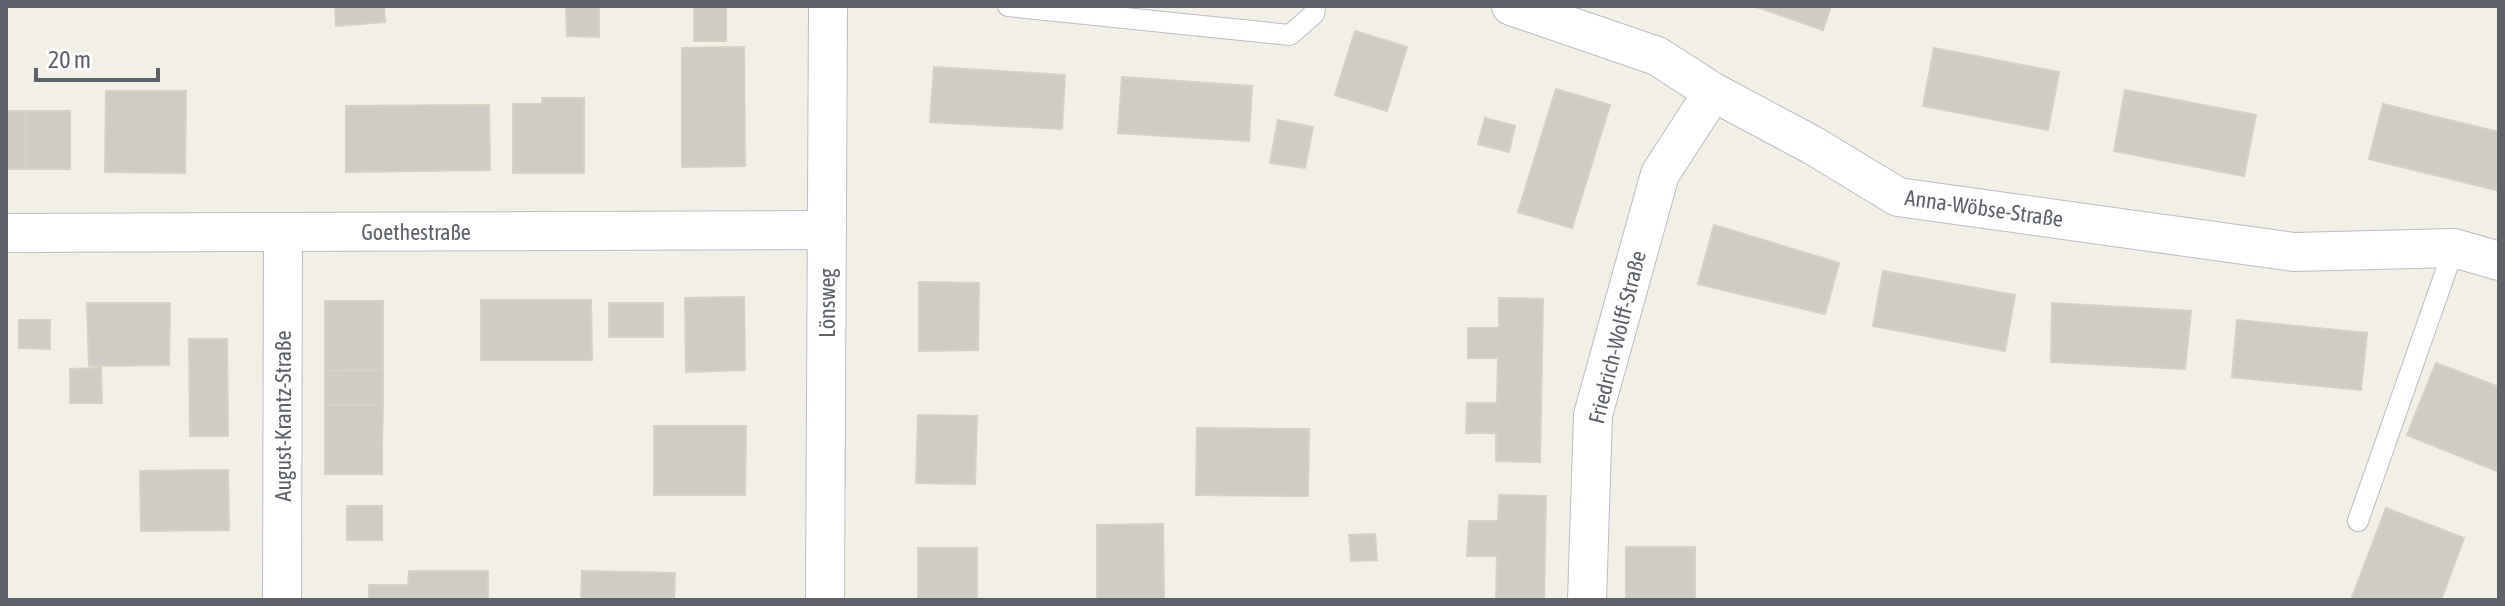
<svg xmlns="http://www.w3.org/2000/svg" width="2505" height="606" font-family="'Asap Condensed',sans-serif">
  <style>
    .building { fill: #ceccc5; stroke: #d6d1c3; stroke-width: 2 }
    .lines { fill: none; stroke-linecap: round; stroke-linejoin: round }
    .lane-casing { stroke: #babdc2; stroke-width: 22 }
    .street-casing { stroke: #babdc2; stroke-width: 40 }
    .lane { stroke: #fff; stroke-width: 20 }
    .street { stroke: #fff; stroke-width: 38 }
    .labels { text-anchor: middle; stroke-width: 7; stroke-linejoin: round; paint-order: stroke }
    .street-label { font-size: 22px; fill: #5d6168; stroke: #fff }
  </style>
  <rect width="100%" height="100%" fill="#f1efe6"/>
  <g class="building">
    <path d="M335 6H384L385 22 336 26Z"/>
    <path d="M566 6H599V37L567 36Z"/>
    <rect x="694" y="6" width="32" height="35"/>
    <path d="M1754 6H1831L1823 30Z"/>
    <path d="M1355 31 1407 47 1387 111 1335 95Z"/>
    <path d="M744 47 745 166 682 167V48Z"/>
    <path d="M1934 48 2059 72 2048 130 1923 106Z"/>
    <path d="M934 67 1065 75 1062 129 930 122Z"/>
    <path d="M1122 77 1252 86 1249 141 1118 133Z"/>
    <path d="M1556 89 1610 105 1572 228 1518 212Z"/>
    <path d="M2125 90 2256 115 2244 176 2114 151Z"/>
    <path d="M106 91H186L185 173 105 172Z"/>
    <path d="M542 98H584V173H513V104H542Z"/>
    <path d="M2383 104 2499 132V176L2496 190 2369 159Z"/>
    <path d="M489 105 490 170 346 172V106Z"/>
    <rect x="6" y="111" width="20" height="58"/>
    <rect x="26" y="111" width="44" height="58"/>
    <path d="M1485 118 1515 126 1509 152 1478 144Z"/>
    <path d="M1278 120 1313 127 1305 168 1270 163Z"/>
    <path d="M1714 225 1839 263 1825 314 1698 284Z"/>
    <path d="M1883 271 2015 295 2005 351 1873 326Z"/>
    <path d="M919 282 979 283 978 350 919 351Z"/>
    <path d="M744 297 745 370 686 372 685 298Z"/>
    <path d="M1499 298 1543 299 1540 462 1496 461V433H1466L1467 403H1497L1498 358H1468V328H1499Z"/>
    <path d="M481 300H591L592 360H481Z"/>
    <rect x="325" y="301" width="58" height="35"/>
    <path d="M87 303H170L169 365 89 366Z"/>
    <rect x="609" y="303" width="54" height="34"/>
    <path d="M2052 303 2191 311 2185 369 2051 362Z"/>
    <path d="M19 320H50V349L19 348Z"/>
    <path d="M2237 320 2367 333 2361 390 2232 377Z"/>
    <path d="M325 336H383V370L325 371Z"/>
    <path d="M189 339H227L228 436H190Z"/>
    <path d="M2436 363 2499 387V472L2407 435Z"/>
    <path d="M101 368 102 403H70V369Z"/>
    <path d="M383 370V405H325V371Z"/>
    <path d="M325 405H383L382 440H325Z"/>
    <path d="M918 415 977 416 975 484 916 483Z"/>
    <path d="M654 426H746L745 495H654Z"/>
    <path d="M1197 428 1309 429 1308 496 1196 495Z"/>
    <rect x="325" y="440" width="57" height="34"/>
    <path d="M228 470 229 530 141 531 140 471Z"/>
    <path d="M1499 495 1546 496 1544 600H1496L1497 556H1467L1469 521H1498Z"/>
    <rect x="347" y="506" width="35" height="34"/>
    <path d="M2386 508 2464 538 2441 600H2351Z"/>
    <path d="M1163 524 1164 600H1097V525Z"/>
    <path d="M1375 534 1377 560 1351 561 1349 535Z"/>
    <rect x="1626" y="547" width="69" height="53"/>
    <rect x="918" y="548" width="59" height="52"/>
    <path d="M409 571H488V600H369V585H408Z"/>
    <path d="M582 571 675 573 674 600H581Z"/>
  </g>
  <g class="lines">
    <defs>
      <g id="lane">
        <path d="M1008 6 1290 35 1314 14 1315 6"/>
        <path d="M2358 521 2454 248"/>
      </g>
      <g id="street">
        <path d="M1511 6 1657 56 1713 92 1814 146 1898 197 2294 252 2454 248 2499 261"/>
        <path d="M6 233 827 230"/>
        <path d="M282 600 283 233"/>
        <path d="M825 600 828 6"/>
        <path d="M1587 600 1593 415 1660 174 1713 92"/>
      </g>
    </defs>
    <use href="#lane" class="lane-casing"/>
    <use href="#street" class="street-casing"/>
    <use href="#lane" class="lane"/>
    <use href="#street" class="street"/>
  </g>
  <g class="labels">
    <g class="street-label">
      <text transform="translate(1984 208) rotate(8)" y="8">Anna-Wöbse-Straße</text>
      <text x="416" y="240">Goethestraße</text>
      <text transform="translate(827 303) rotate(-90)" y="8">Lönsweg</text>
      <text transform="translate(1617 337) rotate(-76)" y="8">Friedrich-Wolff-Straße</text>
      <text transform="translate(283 416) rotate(-90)" y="8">August-Krantz-Straße</text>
    </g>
  </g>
  <rect width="2505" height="606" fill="none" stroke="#5d6168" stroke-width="16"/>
  <path d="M36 68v12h122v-12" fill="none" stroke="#5d6168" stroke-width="4"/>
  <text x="48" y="68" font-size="24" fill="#5d6168" stroke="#ffffff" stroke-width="6" paint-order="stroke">20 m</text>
</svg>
